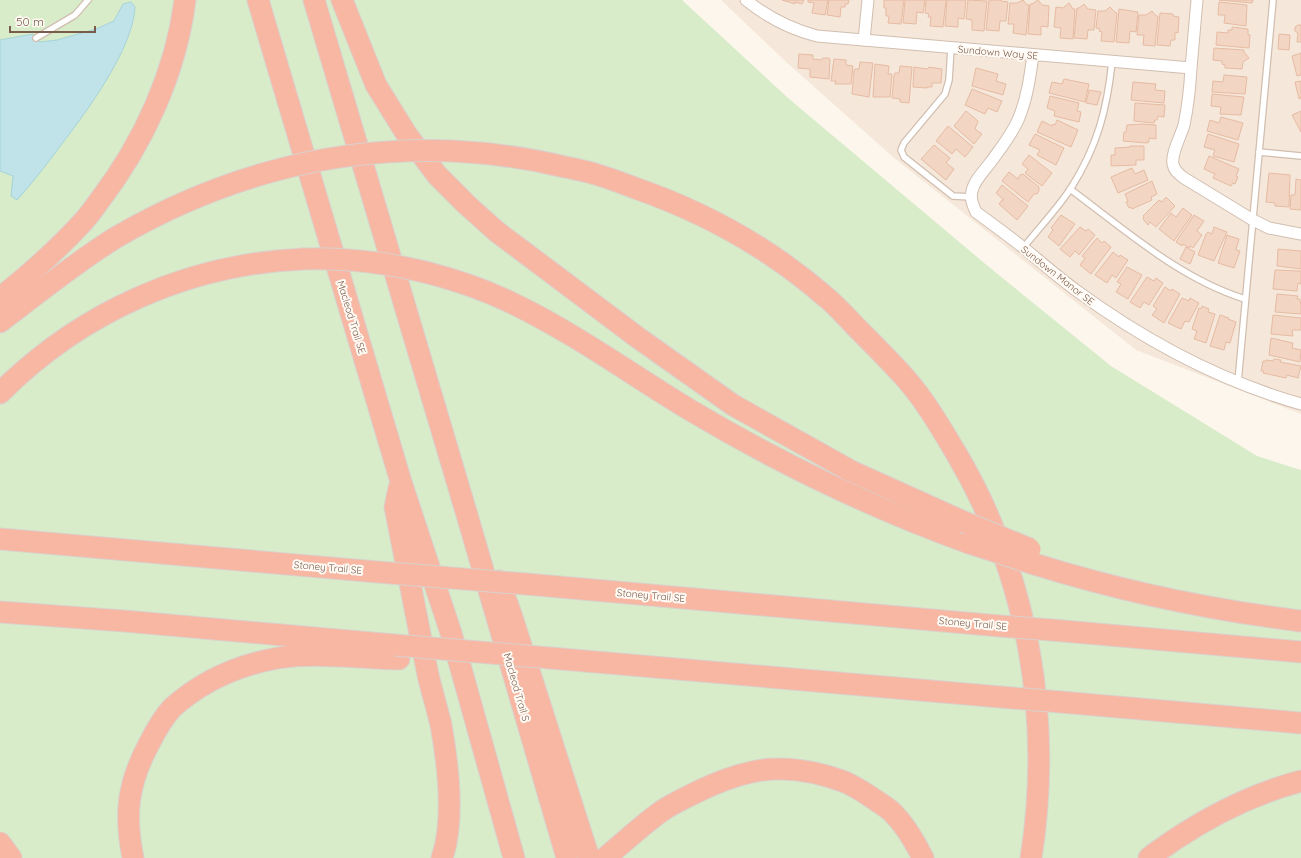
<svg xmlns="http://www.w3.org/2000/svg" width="1301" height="858" font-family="Quicksand,sans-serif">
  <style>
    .residential { fill: #f5e8da }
    .green { fill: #d8ecc9 }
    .water { fill: #bfe3e8; stroke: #a5d3da }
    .building { fill: #f3d5c3; stroke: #e6bba3 }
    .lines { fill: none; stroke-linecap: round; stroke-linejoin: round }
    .lane-casing { stroke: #d1beb0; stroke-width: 8 }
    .street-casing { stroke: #d1beb0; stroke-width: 13 }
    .highway-casing { stroke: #dad1cd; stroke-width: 23 }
    .lane { stroke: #fff; stroke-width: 5.5 }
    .street { stroke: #fff; stroke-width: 11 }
    .highway { stroke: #f7b7a3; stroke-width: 21 }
    .highway-bridge-casing { stroke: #dad1cd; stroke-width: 23; stroke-linecap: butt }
    .highway-bridge { stroke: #f7b7a3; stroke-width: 21 }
    .labels { text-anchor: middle; stroke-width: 4; stroke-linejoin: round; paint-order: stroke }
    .street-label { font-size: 10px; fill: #7a5c4d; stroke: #fffaf3 }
  </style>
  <rect width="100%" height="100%" fill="#fdf6ec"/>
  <path class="residential" d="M721 0H1301V414L1136 350 893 157 784 60Z"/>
  <path class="green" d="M0 0H682L788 98 989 267 1111 366 1257 456 1301 470V858H0Z"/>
  <path class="water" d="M131 2 135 7C133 49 87 111 61 145 47 164 33 182 17 200L11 196 13 176 0 171V40L33 34 40 42 57 40 96 29 114 21 123 4Z"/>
  <g class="building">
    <path d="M782 0H804L802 4 795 2V4Z"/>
    <path d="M808 0H828L825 15 812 13 814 3 808 2Z"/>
    <path d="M829 0H849L848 4H845V7H841L840 17 827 15Z"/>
    <path d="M884 0H904L901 24 888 23 889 16H886V8H884Z"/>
    <path d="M905 0H925L923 13 917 12 916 24 903 23Z"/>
    <path d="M926 0H946L943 27 930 26 931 17H928L929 14 925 13Z"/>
    <path d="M947 0H966L964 19 958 18V27L945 26Z"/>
    <path d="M968 0 987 1 984 31 972 30V20L966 19Z"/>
    <path d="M989 0H1000L1001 1 1008 2 1006 21H1000L999 31 986 30Z"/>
    <path d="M1023 0 1027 5H1029L1026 35 1013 33 1014 24H1008L1010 3H1017Z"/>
    <path d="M1038 0 1042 5 1049 6 1048 27 1041 26V35L1028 34 1030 4H1032Z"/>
    <path d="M1219 0H1253L1252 3Z"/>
    <path d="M1219 2 1247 5 1246 26 1224 23 1225 15H1218Z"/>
    <path d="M1069 3 1073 9H1075L1073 39 1060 38 1061 28 1054 27 1056 7 1063 8Z"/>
    <path d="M1084 4 1088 9 1096 10 1094 30H1088L1087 39 1074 38 1077 8H1079Z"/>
    <path d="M1110 7 1115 12 1117 13 1114 42 1101 41 1102 32 1099 31 1100 29 1096 28 1098 11H1105Z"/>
    <path d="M1119 9 1138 12 1136 32 1130 31 1129 43 1116 42Z"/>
    <path d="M1152 11 1156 16H1158L1155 46 1143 45 1144 35H1137L1139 15H1146Z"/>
    <path d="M1160 13 1173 14V16L1179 17 1178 33 1175 32V40H1171L1170 46 1157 45Z"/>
    <path d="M1298 25H1301V42H1297L1298 33 1295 31V27Z"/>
    <path d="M1232 27 1248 29V35H1250L1249 48 1216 45 1217 32 1228 33V30H1232Z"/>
    <path d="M1279 34 1290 35 1289 50 1278 49Z"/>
    <path d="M1214 48 1244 50V52L1249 58 1243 62 1242 69 1225 68V65L1222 64V61L1213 60Z"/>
    <path d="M1301 53V75L1297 76 1292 56Z"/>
    <path d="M799 54 813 55V59L821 60 823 58H829L830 60 829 79 810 77V69L798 68Z"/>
    <path d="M834 59 846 60V65L853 66 851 84H835L836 81H831Z"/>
    <path d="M860 62 873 63 869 97 852 94 854 71 855 69H859Z"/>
    <path d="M875 64 889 66 888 74H892L890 97H873Z"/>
    <path d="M900 66 912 67 909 103 900 102V99L892 98 894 76 895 73H899Z"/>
    <path d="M914 67 927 69 929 67 942 69 941 83H932V87H927V88L913 87Z"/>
    <path d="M976 68 998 74 996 81 1006 84 1003 95 972 86Z"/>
    <path d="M1224 75 1247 77 1245 94 1212 92 1213 81 1223 82Z"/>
    <path d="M1064 79 1089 84 1085 102 1049 93 1052 82 1062 84Z"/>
    <path d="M1301 81V98L1299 99 1295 82Z"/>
    <path d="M1133 82 1156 84 1155 90 1165 91 1164 103 1131 100Z"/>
    <path d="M972 89 1002 101 997 112 988 108 985 114 965 105Z"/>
    <path d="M1089 90 1101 92 1097 105 1086 103Z"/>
    <path d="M1212 94 1244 97 1241 115 1220 114 1221 107 1211 106Z"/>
    <path d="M1050 96 1079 103 1077 111 1081 112 1079 122 1054 116 1055 111 1047 108Z"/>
    <path d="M1135 103 1165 105 1164 117 1158 116 1157 120H1155L1154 123 1134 121Z"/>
    <path d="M966 111 978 121 975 129 982 134 974 144 954 126Z"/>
    <path d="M1301 111V132L1292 115Z"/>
    <path d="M1221 117 1243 123 1238 140 1207 131 1210 120 1219 123Z"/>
    <path d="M1057 120 1078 130 1071 147 1037 132 1042 121 1052 126 1053 124 1055 125Z"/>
    <path d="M1142 124 1156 125V139L1149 138V142L1146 143 1123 141 1124 132H1126L1127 125Z"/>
    <path d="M948 126 973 147 965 157 956 149 952 154 936 141Z"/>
    <path d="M1035 134 1064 148 1056 165 1037 155 1040 150 1029 145Z"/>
    <path d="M1208 134 1239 144 1234 162 1213 156 1215 150 1204 147Z"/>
    <path d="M934 145 950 158 946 163 954 169 946 180 921 159Z"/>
    <path d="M1130 146H1144V160H1136V165L1111 166V155H1115V148L1130 147Z"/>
    <path d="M1029 155 1052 173 1042 186 1025 173 1028 169 1022 164Z"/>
    <path d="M1209 156 1239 169 1236 176 1238 177 1235 184 1233 183 1231 186 1213 178 1215 174 1204 169Z"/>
    <path d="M1132 168 1135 174 1144 170 1148 180 1118 193 1111 177Z"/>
    <path d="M1009 172 1018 179 1020 175 1023 174 1039 187V191L1037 194H1034L1028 202 1002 181Z"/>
    <path d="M1269 173 1290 175 1289 207 1275 206V203L1266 202Z"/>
    <path d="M1296 179 1301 180V210L1290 209 1291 195H1295Z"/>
    <path d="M1152 181 1157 194 1151 197 1152 200 1132 209 1131 207 1129 208 1126 202 1128 201 1125 194Z"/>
    <path d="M1002 185 1028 206 1017 220 999 204 1002 200H1004L996 193Z"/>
    <path d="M1166 197 1175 206 1156 227 1150 222 1148 225 1143 219 1144 217 1143 216 1159 200 1162 202Z"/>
    <path d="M1183 208 1192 215 1174 241 1159 229 1171 213 1176 217Z"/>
    <path d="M1061 215 1075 224 1059 246 1048 237 1053 230 1051 228Z"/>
    <path d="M1194 215 1204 221 1197 231 1202 235 1193 248 1190 246 1189 248 1183 244 1182 246 1176 242Z"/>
    <path d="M1080 227 1086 231 1088 229 1095 235 1079 255 1075 251 1070 257 1060 249Z"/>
    <path d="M1214 227 1227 232 1214 261 1198 255 1206 234 1208 232 1212 234Z"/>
    <path d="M1227 235 1239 239 1236 250 1240 251 1234 268 1218 263Z"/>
    <path d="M1097 238 1102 243 1104 241 1111 247 1091 274 1080 265 1085 258 1082 256Z"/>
    <path d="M1186 247 1195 252 1190 264 1180 259Z"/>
    <path d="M1278 249 1301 251V269L1277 266Z"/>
    <path d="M1113 252 1119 257 1120 255 1128 260 1116 278 1112 275 1107 283 1095 275Z"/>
    <path d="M1127 267 1142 275 1128 299 1116 292 1121 284 1117 282Z"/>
    <path d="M1275 270 1301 271V284L1298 283 1297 291 1273 289Z"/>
    <path d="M1147 277 1154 281 1156 278 1163 283 1149 305 1144 302 1140 308 1130 302Z"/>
    <path d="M1165 287 1171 291 1172 289 1180 294 1164 323 1152 315 1157 309 1153 306Z"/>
    <path d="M1277 294 1298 296 1297 299H1300V302L1301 303V314L1275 312Z"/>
    <path d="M1182 298 1189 301 1190 298 1199 303 1189 322 1185 321 1181 329 1168 323Z"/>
    <path d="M1202 306 1209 309 1208 312 1215 314 1206 343 1194 339 1197 331 1192 329 1199 308 1201 309Z"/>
    <path d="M1220 315 1229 318 1228 319 1236 322 1230 343 1226 342 1224 350 1210 346Z"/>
    <path d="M1273 315 1301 318V330H1292L1293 336 1271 334Z"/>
    <path d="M1271 338 1293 343 1292 348 1301 350 1300 362 1269 355Z"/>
    <path d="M1274 359 1281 360 1280 362 1301 366 1298 378 1287 375 1286 378 1263 373 1264 371H1261L1263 361H1266V360L1273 361Z"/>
  </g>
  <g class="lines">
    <defs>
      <g id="lane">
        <path d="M36 38 75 15 88 0"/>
        <path d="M951 48 949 80 945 94 904 143 901 150 904 157 953 196 971 197"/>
        <path d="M1259 152 1301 156"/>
        <path d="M1070 189C1124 229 1180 279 1245 299"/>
        <path d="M1023 248C1039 228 1058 208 1071 188 1097 147 1107 110 1112 62"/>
        <path d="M1238 382 1273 0"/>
      </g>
      <g id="street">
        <path d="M746 0C767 17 790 29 817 36L1191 68 1197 0"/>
        <path d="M864 40 868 0"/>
        <path d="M1033 55C1030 77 1027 99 1018 120 1011 136 1000 149 990 163 983 172 974 181 972 191 970 199 973 205 976 212 992 224 1009 236 1025 249 1042 263 1059 278 1077 291 1144 340 1220 381 1301 404"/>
        <path d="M1191 68C1190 87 1188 106 1184 125 1181 136 1171 153 1173 164 1174 171 1179 174 1184 178L1253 220 1269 228 1301 234"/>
      </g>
      <g id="highway">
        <path d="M258 0 401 482 451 633 514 858"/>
        <path d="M314 0 467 515 567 858"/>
        <path d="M342 0 376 85 407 135 437 175 467 205 496 231 637 337 733 405 851 471 964 522"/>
        <path d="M452 151C491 153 528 158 565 167 575 169 586 171 595 174 609 178 622 183 635 188 704 212 771 249 827 298 839 308 849 320 860 331 876 347 892 363 907 380 926 402 941 428 956 453 1028 575 1053 718 1031 858"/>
        <path d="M425 272C456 280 486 290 514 304 576 334 632 375 690 410 779 463 872 508 969 543"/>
        <path d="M0 298C29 275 56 251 81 224 88 217 94 208 100 200 144 142 176 72 185 0"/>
        <path d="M0 322C38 293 75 263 115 238 166 208 220 185 277 170"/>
        <path d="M0 393C81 312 188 264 303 259"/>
        <path d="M399 488 395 507C406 563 417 619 428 675 432 692 437 708 441 725 448 764 455 820 442 858"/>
        <path d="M0 539 378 572"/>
        <path d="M1034 564C1121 591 1210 610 1301 621"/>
        <path d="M499 581 511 614 589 858"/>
        <path d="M526 584 1000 626"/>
        <path d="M0 612 124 621 395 645"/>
        <path d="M1052 630 1301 652"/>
        <path d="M550 658 1012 698"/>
        <path d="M1061 702 1301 723"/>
        <path d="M0 843 11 858"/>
        <path d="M133 858C124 814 128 783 149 744 155 732 163 718 172 708 202 681 238 665 278 658 317 652 359 658 399 659"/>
        <path d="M605 858C623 843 640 827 659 813 671 804 685 798 699 791 751 766 789 761 845 782 854 786 862 791 871 797 878 802 887 807 893 813 906 826 915 842 923 858"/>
        <path d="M1149 858C1157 851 1166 846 1174 840 1213 814 1256 793 1301 781"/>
      </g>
    </defs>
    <use href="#lane" class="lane-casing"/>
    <use href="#street" class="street-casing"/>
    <use href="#highway" class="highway-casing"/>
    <use href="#lane" class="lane"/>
    <use href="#street" class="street"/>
    <use href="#highway" class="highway"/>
    <defs>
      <g id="highway-bridge">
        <path d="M277 170C334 155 394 149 452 151"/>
        <path d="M303 259C344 258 385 262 425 272"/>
        <path d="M964 522 1030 549"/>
        <path d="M969 543 1034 564"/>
        <path d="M378 572 526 584"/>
        <path d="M1000 626 1052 630"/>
        <path d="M395 645 550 658"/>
        <path d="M1012 698 1061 702"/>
      </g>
    </defs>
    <use href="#highway-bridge" class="highway-bridge-casing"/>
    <use href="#highway-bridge" class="highway-bridge"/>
  </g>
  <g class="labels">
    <g class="street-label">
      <text transform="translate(998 52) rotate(5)" y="4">Sundown Way SE</text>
      <text transform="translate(1058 275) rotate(38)" y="4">Sundown Manor SE</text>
      <text transform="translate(352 317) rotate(73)" y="4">Macleod Trail SE</text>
      <text transform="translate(328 567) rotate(5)" y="4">Stoney Trail SE</text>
      <text transform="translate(651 595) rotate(5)" y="4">Stoney Trail SE</text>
      <text transform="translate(973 623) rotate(5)" y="4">Stoney Trail SE</text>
      <text transform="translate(517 687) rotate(74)" y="4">Macleod Trail S</text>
    </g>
  </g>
  <path d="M10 26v6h85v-6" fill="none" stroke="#7a5c4d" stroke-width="2"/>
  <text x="16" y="26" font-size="12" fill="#7a5c4d" stroke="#fffaf3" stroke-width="3" paint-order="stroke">50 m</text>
</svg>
